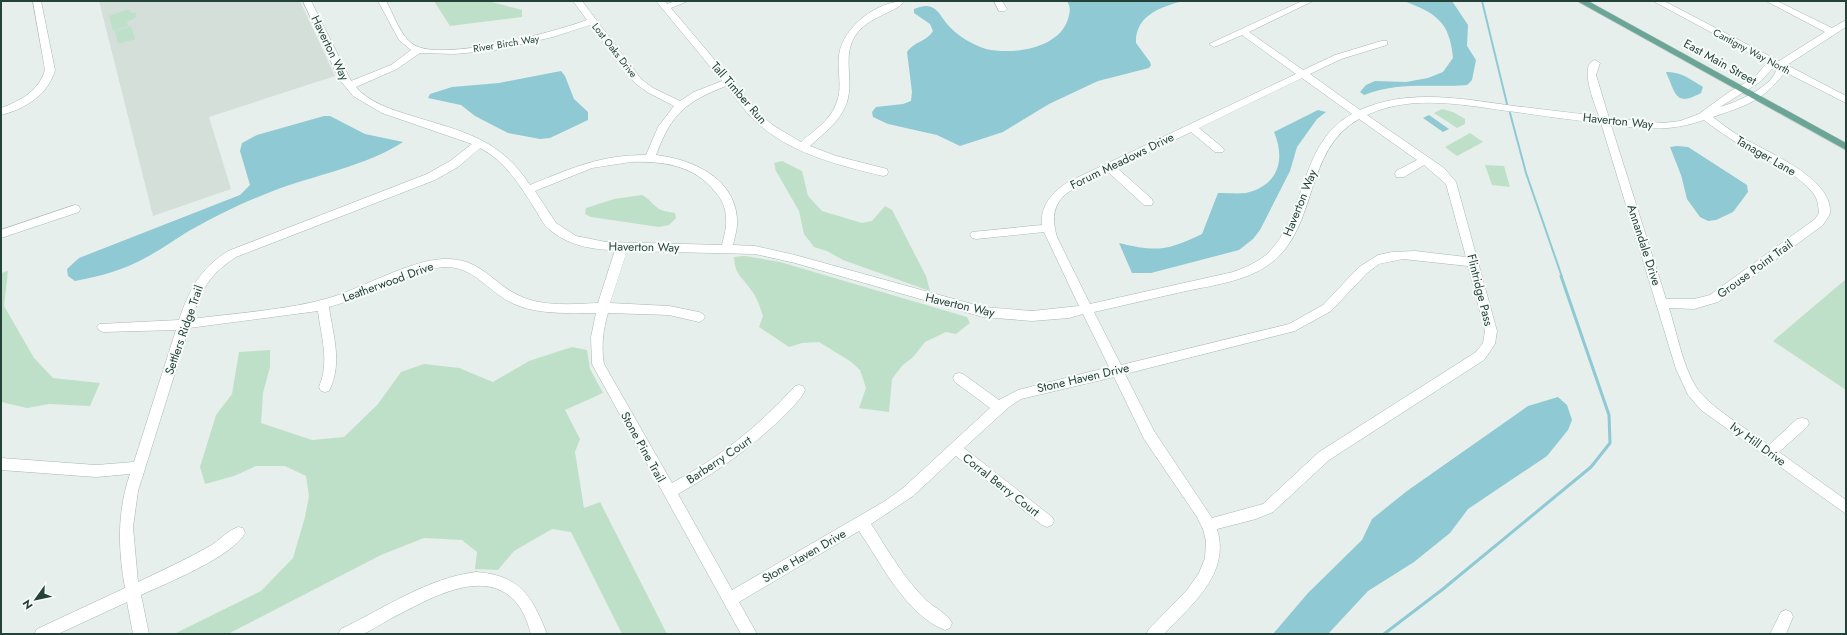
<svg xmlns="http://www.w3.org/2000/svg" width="1847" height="635" font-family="Jost,sans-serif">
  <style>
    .built { fill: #d4dfda }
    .green { fill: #bfe0c8 }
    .water { fill: #8ec9d4 }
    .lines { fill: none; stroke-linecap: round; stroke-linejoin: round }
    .stream-far1 { stroke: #8ec9d4; stroke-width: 2 }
    .stream { stroke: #8ec9d4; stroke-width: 3 }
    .minor-casing { stroke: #a8b8b2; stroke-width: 1 }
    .major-casing { stroke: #c2cac8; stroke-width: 1 }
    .minor { fill: #fff; fill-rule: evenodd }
    .major { fill: #6aa596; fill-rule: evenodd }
    .labels { text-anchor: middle; stroke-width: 4; stroke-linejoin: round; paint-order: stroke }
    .far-street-label { font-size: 10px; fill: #24423a; stroke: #f7fbf9 }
    .street-label { font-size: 12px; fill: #24423a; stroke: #f7fbf9 }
  </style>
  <rect width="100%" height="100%" fill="#e6efeb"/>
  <path class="built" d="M99 1H300L335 76 209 117 231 189 153 216Z"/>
  <g class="green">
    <path d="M434 1H488L522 10V17L450 26Z"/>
    <path d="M126 10H130L131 13 135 12 137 17 127 22 128 26 113 31 109 16Z"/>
    <path d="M131 26 135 39 118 44 115 31Z"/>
    <path d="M1442 109 1453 112 1465 119V124L1457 128 1434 113Z"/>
    <path d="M1470 133 1483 142 1457 156 1445 147Z"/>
    <path d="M782 161 802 171 808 196 822 211 862 223 872 221 885 206 892 210 926 276 930 291 843 260 827 251 814 247 804 234 799 211 776 171 774 163Z"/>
    <path d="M1485 165 1504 166 1510 187 1492 185Z"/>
    <path d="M642 195C648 198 649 200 654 205 660 211 668 212 675 213L676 218 669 225 659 227 591 217 585 214 586 208 614 199Z"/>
    <path d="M745 256 780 262 967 317 970 323 956 334 946 332 925 342 914 356 902 366 892 379 889 412 859 408 866 388 860 370 850 361 819 342 802 343 789 347 759 327 763 316C760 307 757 297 751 290 742 276 735 276 734 257Z"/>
    <path d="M8 271 4 306 34 358 53 378 100 383 90 406 49 404 27 408 1 402V273Z"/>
    <path d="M1846 279V390L1773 341Z"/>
    <path d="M572 347 587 350 590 369 603 393 565 410 580 439 575 452 584 508 600 502 667 634H622L571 532 552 529 514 551 498 570 475 569 477 552 462 540 424 538 381 555 228 634H174L261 591 293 558 305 517 309 496 306 476 285 466H256L234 476 205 484 200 467 216 415 232 394 239 352 270 350V367L263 393 261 423 312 440 344 437 378 404 401 372 424 364 459 368 493 382 529 361Z"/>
  </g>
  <g class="water">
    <path d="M1067 1H1183C1160 7 1135 16 1136 43L1150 62 1151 65 1149 68 1098 81 1049 104 1003 132 960 146 937 135 888 124 873 117 872 112 876 107 903 104 911 101 912 92 907 52C913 42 928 41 933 31L930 24 914 13V9C935 0 938 13 947 24 956 35 973 45 986 49 1012 55 1059 49 1068 19 1070 12 1071 7 1067 1Z"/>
    <path d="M1404 1H1452L1468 25 1467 46 1476 60 1472 80 1467 85C1431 88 1400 81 1364 95L1360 92 1366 85 1375 81 1406 82 1428 78 1443 72 1453 58C1450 21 1435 13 1404 1Z"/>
    <path d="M561 71 565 76 574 99 588 112V120L550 138 540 139 508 133 475 116 461 105 428 98 430 94 452 87 499 83Z"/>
    <path d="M1666 72C1680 71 1692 80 1703 87L1701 93C1675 107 1676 94 1666 72Z"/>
    <path d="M1318 110 1326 112 1317 119 1297 147 1290 171 1260 230 1253 239 1239 250 1151 273H1132L1119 243C1156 252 1167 251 1202 234L1218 193C1227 193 1238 194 1246 193 1278 186 1286 160 1274 132Z"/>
    <path d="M1429 115 1449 129 1443 132 1423 118Z"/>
    <path d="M324 116H330L365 134 403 142C367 166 314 175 273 191 247 201 221 213 196 227 179 236 164 248 147 257 124 270 101 276 75 281L68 276 67 269 79 258 240 195 250 185 240 151 242 143 257 135Z"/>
    <path d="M1677 146 1688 147 1747 185 1748 192 1733 212 1716 220 1708 221 1700 217 1687 199 1681 175 1670 147Z"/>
    <path d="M1558 397 1567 405 1572 420 1568 430 1547 456 1468 509 1450 533 1414 562 1368 591 1328 634H1273L1308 593 1362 540 1372 519 1407 491 1528 406Z"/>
  </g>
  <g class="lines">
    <g class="stream-far1">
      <path d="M1482 1 1507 104"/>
      <path d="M1510 113 1526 173 1562 277"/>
    </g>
    <path class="stream" d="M1384 634 1443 589 1591 467 1610 443 1609 415 1561 276"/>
    <defs>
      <g id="minor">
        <path d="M33 1H41L55 70C48 95 25 109 1 115V108C20 101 39 91 45 70Z"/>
        <path d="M303 1H311L351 81 391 65 411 50 399 40 378 1H386C394 15 400 36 414 45 442 62 555 32 587 20L573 1H582L641 79 653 88 680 101 694 92 722 81 656 1H665L667 4 675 1H688L671 8 761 115 774 126 801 142C814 130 830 121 836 104 843 89 837 71 839 55 843 26 878 1 905 1 894 14 868 16 855 36 842 57 854 80 847 102 841 121 824 133 810 146L836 156 887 169 888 172 887 175 883 176C838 165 788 153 754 120 744 110 735 97 726 86 684 103 672 113 656 155 691 159 734 177 737 218 738 227 735 236 733 245L755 246 795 255 983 307 1032 311 1079 306 1044 232 976 239 972 238 970 235 972 232 1042 225C1040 205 1053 192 1068 182L1296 74 1242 35 1217 46 1214 47 1209 44 1302 1H1313L1249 32 1303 70 1335 55 1381 41H1387V45L1341 59 1310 74 1360 110C1409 88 1463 99 1514 106 1542 109 1570 113 1599 116 1595 105 1578 64 1595 60L1600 63 1596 75 1609 118 1663 123 1680 121 1699 114 1729 92 1754 78 1766 64 1768 63 1653 1H1664L1779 61 1825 32 1766 1H1777L1832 28 1846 20V27L1787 65 1846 96V103L1785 72C1762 102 1747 105 1713 117 1722 124 1732 132 1743 138 1767 152 1832 178 1830 212 1830 216 1825 221 1823 225L1718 302 1694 309 1669 308C1677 333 1682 364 1696 387 1709 407 1749 430 1769 445L1797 419 1802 418 1807 419 1809 423 1807 427 1779 452 1846 500V514L1701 410 1688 395 1676 369 1601 123C1572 120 1544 116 1516 112 1467 106 1414 93 1367 115L1444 168 1456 182 1497 331 1495 344 1484 360 1329 460 1273 512 1256 519 1217 529C1231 574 1191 605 1164 634H1146L1149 629 1187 590 1199 573 1205 558 1206 541 1203 529 1197 517 1144 439 1114 377 1021 399 1009 407 964 448 1052 517 1054 521 1052 525 1047 527 1042 525 956 456 913 496 871 524C888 550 904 579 927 601 935 608 948 614 952 623L950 628 945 630C906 615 881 563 859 531L739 602 757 634H741L592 364 591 337 596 313C568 313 537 315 512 303 487 291 474 266 444 267 428 268 414 275 400 280 377 290 354 300 329 307 333 336 343 363 329 391L325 392 321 391 319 387C330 361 321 337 318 311L189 328 138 491 133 527 138 582C163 570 187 559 210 546 220 540 227 531 238 527L243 528 245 533C234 556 165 584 141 595L149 634H133L127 602 58 634H34L37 629 125 588C118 549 117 512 130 474L96 477 1 470V458L96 465 134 462 176 330 103 332 99 330 97 327 99 324 179 320C190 288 199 270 228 251L427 174 450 161 472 144 382 113 353 96 339 79ZM590 25 635 83 647 92 674 106 658 127 646 155C600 155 572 168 530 185 498 136 459 131 406 114 390 109 367 101 356 87L397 69 420 53 455 54 496 50 553 37ZM1777 68C1773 87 1737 102 1720 107L1760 82 1772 69ZM1302 78 1352 114C1297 144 1309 215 1266 255 1256 263 1244 268 1233 272L1090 304 1057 237C1044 194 1076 188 1108 172L1144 205H1152L1153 202 1152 199 1117 168 1191 132 1215 152H1223L1224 150 1223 148 1199 128ZM1359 119 1417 160 1396 171 1395 174 1396 177H1404L1424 165 1446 184 1466 257 1415 251 1392 252 1378 255 1359 267 1323 305 1289 324 1121 365 1094 312C1125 305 1155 298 1186 291 1215 285 1247 281 1271 263 1319 227 1303 150 1359 119ZM1704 120C1717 130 1730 139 1744 147 1767 160 1796 172 1813 193 1818 199 1818 205 1819 213L1815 219 1710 295 1694 299H1666L1611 125C1647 129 1669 132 1704 120ZM480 148C506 161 520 186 535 209 539 215 543 225 549 229 567 245 592 250 615 250L598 303C574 304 543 307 520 296 491 283 482 258 444 259 410 260 363 288 329 298 288 310 235 313 192 319 201 289 210 274 236 257L435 180 458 167ZM631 162C663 161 695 165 716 193 722 199 726 209 726 218 727 227 724 236 722 245L606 242 576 236 556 223 535 191 592 168ZM627 251 755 254 795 263 983 317 1032 321 1069 318 1083 314 1109 367 1018 390 999 400 963 374 959 373 955 374 953 378 955 382 990 408 903 488 885 501 732 590 678 494C717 472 752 447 784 416 791 408 801 400 805 390L803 386 799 385 795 386C759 426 719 458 672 483L604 364C601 346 603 330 608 313L669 315 699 322 703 320 705 317 703 314 699 312 669 306 610 303ZM1403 259 1468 266 1485 331 1483 343 1476 352 1319 452 1263 504 1212 518 1154 431 1125 374 1295 331 1331 311 1367 273 1379 264Z"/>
        <path d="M994 1H1002L1007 9 1005 11H999Z"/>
        <path d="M75 205 79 206 80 209 79 212 1 238V230Z"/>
        <path d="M476 572C520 575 532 596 547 634H531C528 624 525 615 519 606 487 562 426 601 390 619 381 624 372 630 363 634 356 635 346 634 338 634L341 629C385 608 427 578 476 572Z"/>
        <path d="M1786 610 1791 612 1793 617 1786 634H1770L1781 612Z"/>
      </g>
      <path id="major" d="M1577 1H1588L1846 143V150Z"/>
    </defs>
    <use href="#minor" class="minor-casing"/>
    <use href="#major" class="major-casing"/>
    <use href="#minor" class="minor"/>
    <use href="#major" class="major"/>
  </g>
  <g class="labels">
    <g class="far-street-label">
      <text transform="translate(506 43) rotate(-9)" y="4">River Birch Way</text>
      <text transform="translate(615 50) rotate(52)" y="4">Lost Oaks Drive</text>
      <text transform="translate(1752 51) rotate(28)" y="4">Cantigny Way North</text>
    </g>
    <g class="street-label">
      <text transform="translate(330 48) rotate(64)" y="4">Haverton Way</text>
      <text transform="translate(1720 62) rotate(29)" y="4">East Main Street</text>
      <text transform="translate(739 93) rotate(49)" y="4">Tall Timber Run</text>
      <text transform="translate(1618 121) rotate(6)" y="4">Haverton Way</text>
      <text transform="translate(1766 156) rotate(30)" y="4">Tanager Lane</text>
      <text transform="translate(1122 161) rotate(-26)" y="4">Forum Meadows Drive</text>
      <text transform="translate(1300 203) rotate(-68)" y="4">Haverton Way</text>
      <text transform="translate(1644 245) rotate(72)" y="4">Annandale Drive</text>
      <text transform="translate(644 247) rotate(1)" y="4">Haverton Way</text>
      <text transform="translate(1755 269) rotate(-36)" y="4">Grouse Point Trail</text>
      <text transform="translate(388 282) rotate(-20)" y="4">Leatherwood Drive</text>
      <text transform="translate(1480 290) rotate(76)" y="4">Flintridge Pass</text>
      <text transform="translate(960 305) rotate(13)" y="4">Haverton Way</text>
      <text transform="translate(184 330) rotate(-71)" y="4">Settlers Ridge Trail</text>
      <text transform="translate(1083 378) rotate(-13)" y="4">Stone Haven Drive</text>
      <text transform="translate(1758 444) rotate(36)" y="4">Ivy Hill Drive</text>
      <text transform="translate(643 447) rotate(61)" y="4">Stone Pine Trail</text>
      <text transform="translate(719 460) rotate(-34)" y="4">Barberry Court</text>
      <text transform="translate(1001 485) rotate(38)" y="4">Corral Berry Court</text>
      <text transform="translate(804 556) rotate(-30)" y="4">Stone Haven Drive</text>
    </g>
  </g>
  <rect width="1847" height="635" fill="none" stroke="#24423a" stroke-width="4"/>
  <g transform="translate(36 599) rotate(237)" stroke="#f7fbf9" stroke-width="3" paint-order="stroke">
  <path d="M0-3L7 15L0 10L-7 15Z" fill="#24423a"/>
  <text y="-6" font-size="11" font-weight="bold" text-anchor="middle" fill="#24423a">N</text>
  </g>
</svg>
